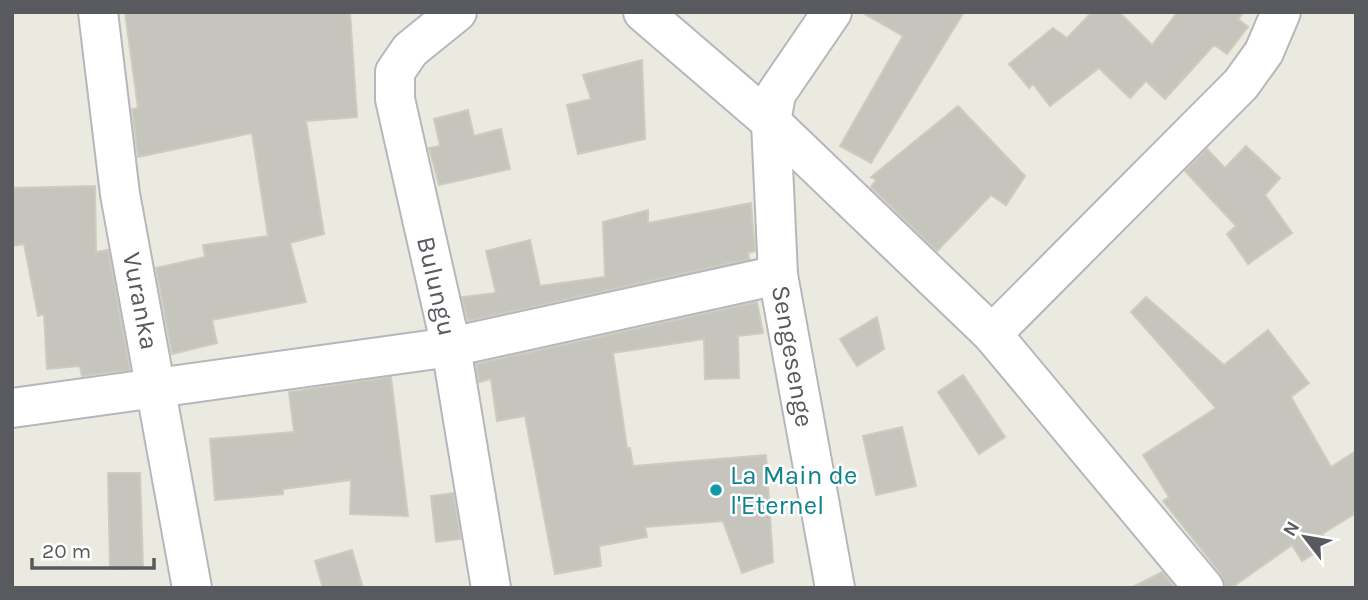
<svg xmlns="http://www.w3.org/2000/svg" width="1368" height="600" font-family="Karla,sans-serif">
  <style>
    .building { fill: #c5c4bd; stroke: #ceccbf; stroke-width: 2 }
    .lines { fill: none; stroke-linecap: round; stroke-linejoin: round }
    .minor-casing { stroke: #b6b7bb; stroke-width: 42 }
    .minor { stroke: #fff; stroke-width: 38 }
    .culture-dot { fill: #0f9aa8; stroke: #fff; stroke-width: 2.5 }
    .labels { text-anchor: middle; stroke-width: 5; stroke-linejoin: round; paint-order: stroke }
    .street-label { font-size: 26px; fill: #595a5f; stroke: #fff }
    .culture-label { font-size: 26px; fill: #0d838f; stroke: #fff; text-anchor: start }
  </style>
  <rect width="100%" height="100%" fill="#eaeae0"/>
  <g class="building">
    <path d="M125 12H350L357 117 306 121 324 234 290 243 306 302 212 320 217 343 172 354 156 268 205 257 203 245 268 236 252 133 138 157 132 109 138 108Z"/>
    <path d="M861 12H964L871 163 840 146 903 36Z"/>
    <path d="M1092 12H1119L1152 45 1176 14 1173 12H1244L1238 19 1248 27 1227 54 1214 45 1165 99 1146 81 1130 98 1099 68 1050 106 1033 84 1029 88 1009 64 1053 28 1067 38Z"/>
    <path d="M642 60 645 139 578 154 567 105 591 99 583 75Z"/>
    <path d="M958 106 1025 176 1006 205 991 195 937 251 871 187 876 180 871 177Z"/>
    <path d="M468 110 474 136 501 129 510 169 439 185 429 148 440 146 434 119Z"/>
    <path d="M1246 146 1280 178 1265 195 1292 233 1248 264 1227 234 1236 226 1185 171 1207 149 1225 168Z"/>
    <path d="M95 186 96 252 108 250 130 370 82 376 80 366 47 369 44 314 38 316 24 244 12 246V188Z"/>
    <path d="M751 203 755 251 748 253 749 259 468 321 462 297 496 293 486 251 530 240 540 286 605 277 603 222 648 210V223Z"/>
    <path d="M1146 297 1224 365 1268 330 1309 383 1291 397 1331 467 1356 451V513L1322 534 1329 544 1302 561 1292 545 1231 588H1225L1221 574 1163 501 1169 497 1143 455 1216 408 1131 312Z"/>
    <path d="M757 302 763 333 738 336 739 378 705 379 704 339 613 353 627 448H630L633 466 766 455 773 562 742 573 723 521 645 527 647 537 599 546 601 566 555 574 525 416 497 421 491 379 479 382 476 364Z"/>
    <path d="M877 317 884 349 857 366 840 339Z"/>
    <path d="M963 375 1005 437 979 454 938 392Z"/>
    <path d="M391 377 408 516 350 514 351 480 283 489V494L215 500 210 439 294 432 289 392Z"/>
    <path d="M902 427 916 486 876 495 863 436Z"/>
    <path d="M108 473H140L143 568 110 569Z"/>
    <path d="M453 493 461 539 436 542 431 496Z"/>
    <path d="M352 550 363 588H323L315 561Z"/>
    <path d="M1162 572 1175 588H1131Z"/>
  </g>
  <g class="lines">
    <defs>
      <g id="minor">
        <path d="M98 12 120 194 192 588"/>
        <path d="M457 12 410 50 395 72V99L451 347 491 588"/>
        <path d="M643 12 771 122 992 334 1204 588"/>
        <path d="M832 12 776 94 771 122 778 275 835 588"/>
        <path d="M992 334 1241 84 1264 52 1281 12"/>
        <path d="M12 408 451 347 778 275"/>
      </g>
    </defs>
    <use href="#minor" class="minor-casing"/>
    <use href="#minor" class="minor"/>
  </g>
  <circle class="culture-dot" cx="716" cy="490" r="7"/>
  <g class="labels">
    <g class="street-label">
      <text transform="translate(437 286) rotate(77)" y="9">Bulungu</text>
      <text transform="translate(141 301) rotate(79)" y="9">Vuranka</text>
      <text transform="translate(793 356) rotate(80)" y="9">Sengesenge</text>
    </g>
    <g class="culture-label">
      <text x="730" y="484">La Main de<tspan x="730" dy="30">l'Eternel</tspan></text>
    </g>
  </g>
  <rect width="1368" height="600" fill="none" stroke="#595a5f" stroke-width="28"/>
  <g transform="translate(1305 537) rotate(301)" stroke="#ffffff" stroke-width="5" paint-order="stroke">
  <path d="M0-5L12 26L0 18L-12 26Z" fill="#595a5f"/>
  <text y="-10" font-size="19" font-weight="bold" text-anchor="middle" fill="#595a5f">N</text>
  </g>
  <path d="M32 558v10h122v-10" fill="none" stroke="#595a5f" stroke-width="3.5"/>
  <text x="42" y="558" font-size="21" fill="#595a5f" stroke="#ffffff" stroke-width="5" paint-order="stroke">20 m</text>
</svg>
